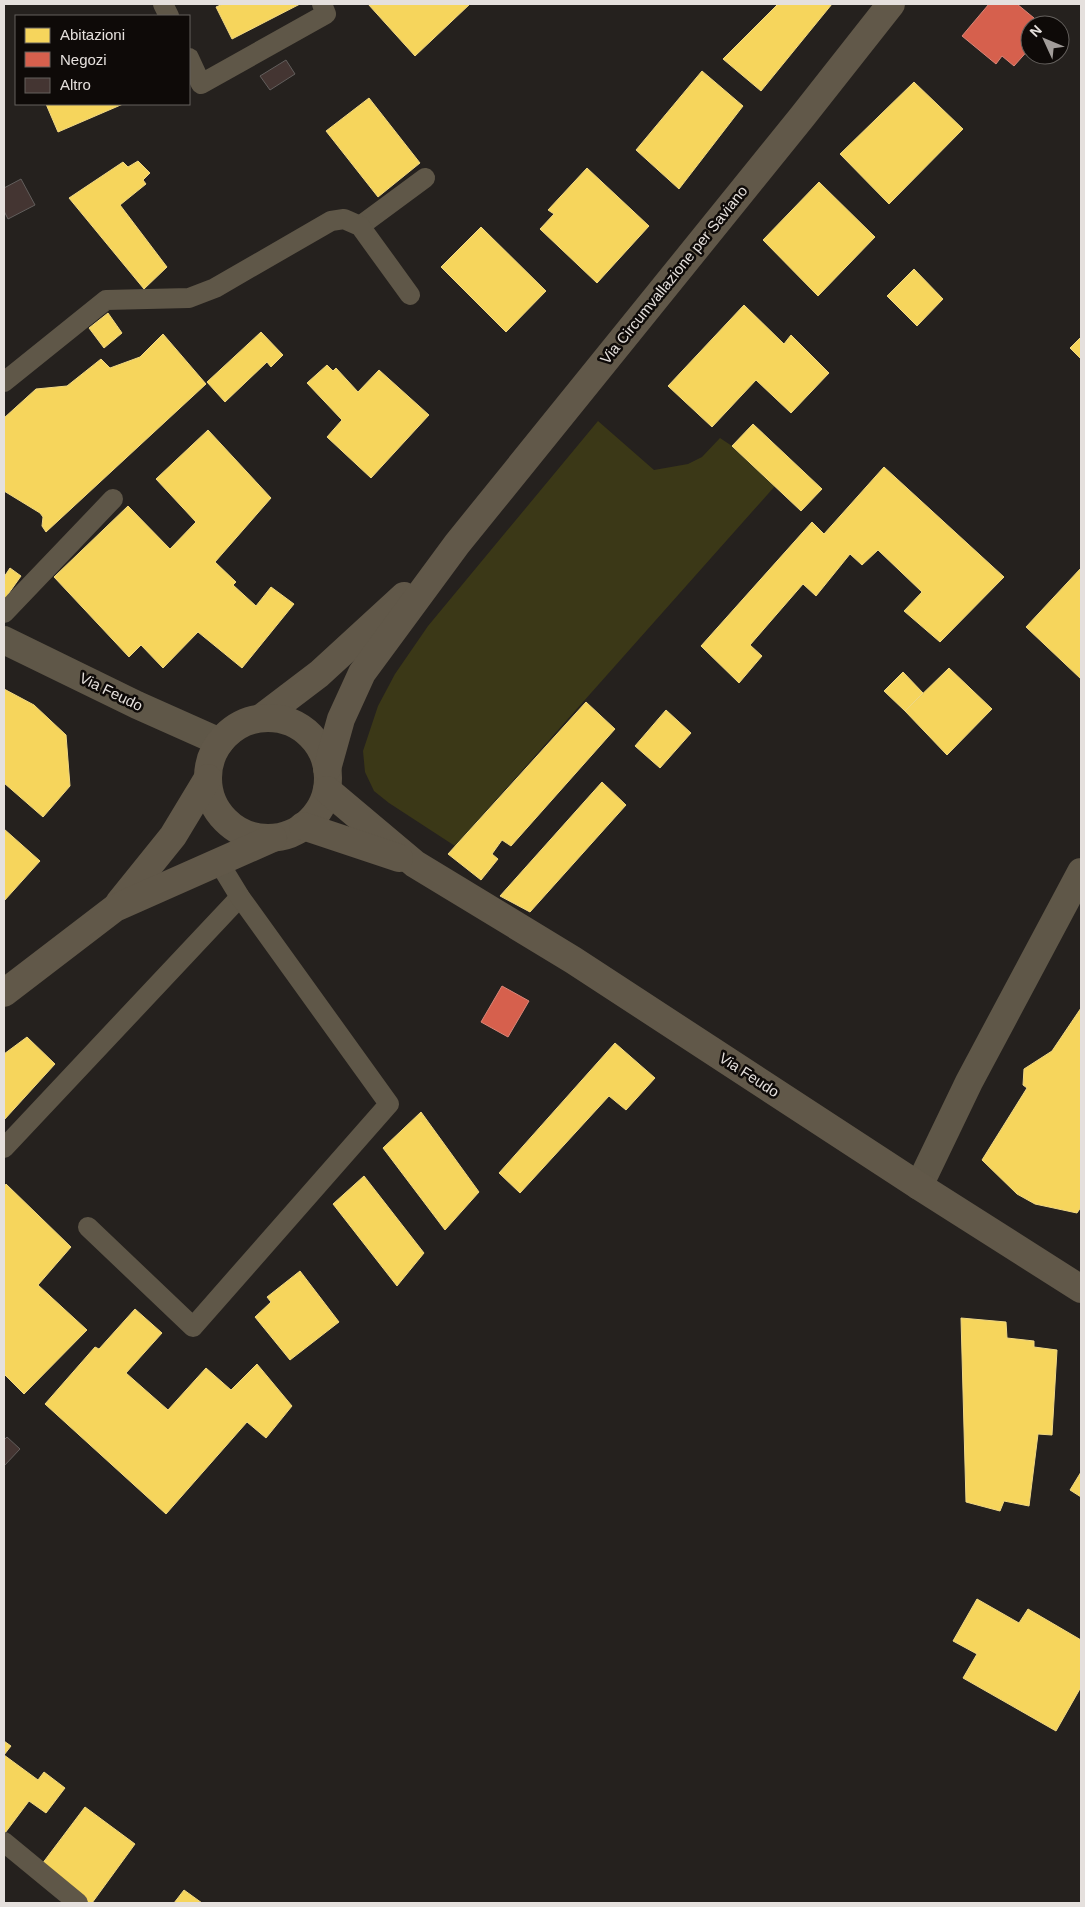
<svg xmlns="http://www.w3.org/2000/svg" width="1085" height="1907" font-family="Arial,sans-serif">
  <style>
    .green { fill: #3b3817 }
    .homes { fill: #f6d55c; stroke: #f1d883 }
    .shops { fill: #d6604d; stroke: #da8678 }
    .building { fill: #443532; stroke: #625e5c }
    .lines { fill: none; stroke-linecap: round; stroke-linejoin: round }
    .lane { stroke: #5f5748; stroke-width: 20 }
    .street { stroke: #5f5748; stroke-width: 28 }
    .secondary { stroke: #615849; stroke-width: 28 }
    .labels { text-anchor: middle; stroke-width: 5; stroke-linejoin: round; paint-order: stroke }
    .street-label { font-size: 15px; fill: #e5e0dd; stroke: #0e0a08 }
  </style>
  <rect width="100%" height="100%" fill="#25211e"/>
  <path class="green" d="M598 421 654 470 688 464 702 457 720 438 732 446 775 486 455 846 389 803 374 791 365 772 363 751 378 706 395 674 428 626Z"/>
  <g class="homes">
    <path d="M223 4H300L232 39 216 7Z"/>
    <path d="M368 4H470L415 56Z"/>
    <path d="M778 4H832L761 91 723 59Z"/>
    <path d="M702 71 743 106 679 189 636 150Z"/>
    <path d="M914 82 963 129 889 204 840 154Z"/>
    <path d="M369 98 420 163 378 197 326 131Z"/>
    <path d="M46 104H123L58 132Z"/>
    <path d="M138 161 150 173 143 180 146 184 120 205 167 267 144 289 69 198 123 162 128 167Z"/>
    <path d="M587 168 649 226 597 283 540 229 554 214 548 210Z"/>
    <path d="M819 182 875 237 818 296 763 240Z"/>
    <path d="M481 227 546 291 506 332 441 267Z"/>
    <path d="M914 269 943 299 917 326 887 296Z"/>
    <path d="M744 305 784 344 791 335 829 373 791 413 756 380 712 427 668 386Z"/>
    <path d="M108 313 122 333 104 348 89 328Z"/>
    <path d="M261 332 283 355 271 367 267 362 225 402 207 382Z"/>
    <path d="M163 334 206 384 46 532 42 526 43 517 40 513 4 491V418L36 389 67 386 101 359 110 368 140 357Z"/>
    <path d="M1081 337V359L1070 348Z"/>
    <path d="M327 365 333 371 336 368 358 392 379 370 429 415 371 478 327 437 342 420 307 383Z"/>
    <path d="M753 424 822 489 801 511 732 446Z"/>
    <path d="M208 430 271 498 215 562 236 582 233 585 256 606 271 587 294 604 242 668 198 632 163 668 141 645 129 657 54 577 128 506 170 549 196 522 156 479Z"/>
    <path d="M884 467 1004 577 940 642 904 611 922 592 878 550 862 565 850 554 816 596 803 584 750 645 762 656 739 683 701 646 812 522 824 534Z"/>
    <path d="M10 568 21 576 4 600V577Z"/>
    <path d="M1081 568V679L1026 627Z"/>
    <path d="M949 668 992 709 947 755 905 711Z"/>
    <path d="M903 672 923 693 905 711 884 691Z"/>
    <path d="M4 689 34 705 66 735 70 786 43 817 4 783Z"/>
    <path d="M586 702 615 729 511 846 502 840 492 854 498 859 481 880 448 854Z"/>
    <path d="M666 710 691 733 660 768 635 746Z"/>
    <path d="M602 782 626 805 530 912 500 896Z"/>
    <path d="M4 829 40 861 4 901Z"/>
    <path d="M1081 1008V1207L1077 1213 1035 1204 1017 1194 982 1160 1027 1088 1023 1085 1024 1069 1052 1051Z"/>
    <path d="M27 1037 55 1064 4 1120V1054Z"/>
    <path d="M615 1043 655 1078 626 1110 609 1096 520 1193 499 1173Z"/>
    <path d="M421 1112 479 1192 445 1230 383 1148Z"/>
    <path d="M364 1176 424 1253 397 1286 333 1204Z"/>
    <path d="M6 1184 71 1247 38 1285 87 1330 24 1394 4 1374V1187Z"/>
    <path d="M300 1271 339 1322 290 1360 255 1317 271 1302 267 1297Z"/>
    <path d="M135 1309 162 1333 126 1373 168 1410 206 1368 231 1390 257 1364 292 1406 266 1438 247 1422 166 1514 45 1404 95 1347 99 1349Z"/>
    <path d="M961 1318 1006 1322 1007 1338 1034 1341V1347L1057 1350 1052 1435 1038 1434 1029 1506 1004 1501 1000 1511 966 1502Z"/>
    <path d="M1081 1472V1497L1070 1490Z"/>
    <path d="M977 1599 1019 1623 1028 1609 1081 1640V1687L1056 1731 963 1678 977 1654 953 1641Z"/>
    <path d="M4 1741 11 1746 4 1755 38 1780 44 1772 65 1788 46 1813 29 1801 5 1833 4 1832Z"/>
    <path d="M85 1807 135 1844 92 1903H89L39 1868Z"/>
    <path d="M184 1890 202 1903H174Z"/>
  </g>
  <g class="shops">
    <path d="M989 4H1017L1034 18 1022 32 1030 39V48L1014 66 1002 56 996 64 962 36Z"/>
    <path d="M502 986 529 1001 508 1037 481 1022Z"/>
  </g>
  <g class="building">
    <path d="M286 60 295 74 270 90 260 76Z"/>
    <path d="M21 179 35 205 8 219 4 211V188Z"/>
    <path d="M7 1437 20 1449 4 1466V1440Z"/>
  </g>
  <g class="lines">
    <g class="lane">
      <path d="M163 4 169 16"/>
      <path d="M189 58 201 84 326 14 322 4"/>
      <path d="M360 226 425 178"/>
      <path d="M4 382 106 300 189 298 215 288 331 221 344 219 360 226 410 295"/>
      <path d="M4 613 113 499"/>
      <path d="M4 1148 240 897"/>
      <path d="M88 1227 193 1327 389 1104 240 897 218 861"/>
      <path d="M4 1842 78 1903"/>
    </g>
    <g class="street">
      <path d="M4 640 137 705 220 742"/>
      <path d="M919 1186 969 1082 1081 872"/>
    </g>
    <g class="secondary">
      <path d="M261 718 319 674 404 596"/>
      <circle cx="268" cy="778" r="60"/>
      <path d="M327 769 341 719 362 673 457 544 802 117 891 4"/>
      <path d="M327 790 415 864 573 960 919 1186 1081 1289"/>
      <path d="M303 826 399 858"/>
      <path d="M119 903 173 836 208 778"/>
      <path d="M4 993 115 908 273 838"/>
    </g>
  </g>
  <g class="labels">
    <g class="street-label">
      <text transform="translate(674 275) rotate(-51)" y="5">Via Circumvallazione per Saviano</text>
      <text transform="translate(111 692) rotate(26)" y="5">Via Feudo</text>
      <text transform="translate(749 1075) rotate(33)" y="5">Via Feudo</text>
    </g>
  </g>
  <rect width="1085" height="1907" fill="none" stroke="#e5e0dd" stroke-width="10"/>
  <rect x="15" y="15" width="175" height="90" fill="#0e0a08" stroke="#64605d"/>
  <rect x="25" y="28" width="25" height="15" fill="#f6d55c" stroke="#64605d"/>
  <text x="60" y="40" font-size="15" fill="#e5e0dd">Abitazioni</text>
  <rect x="25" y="52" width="25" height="15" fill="#d6604d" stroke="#64605d"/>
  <text x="60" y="65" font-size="15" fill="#e5e0dd">Negozi</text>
  <rect x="25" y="78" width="25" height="15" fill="#443532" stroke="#64605d"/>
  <text x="60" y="90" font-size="15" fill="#e5e0dd">Altro</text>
  <g transform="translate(1045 40) rotate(314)"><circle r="24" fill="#0e0a08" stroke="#64605d"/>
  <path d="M0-4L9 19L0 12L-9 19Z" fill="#a29d9a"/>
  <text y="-8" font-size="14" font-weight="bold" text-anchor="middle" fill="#e5e0dd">N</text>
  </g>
</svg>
